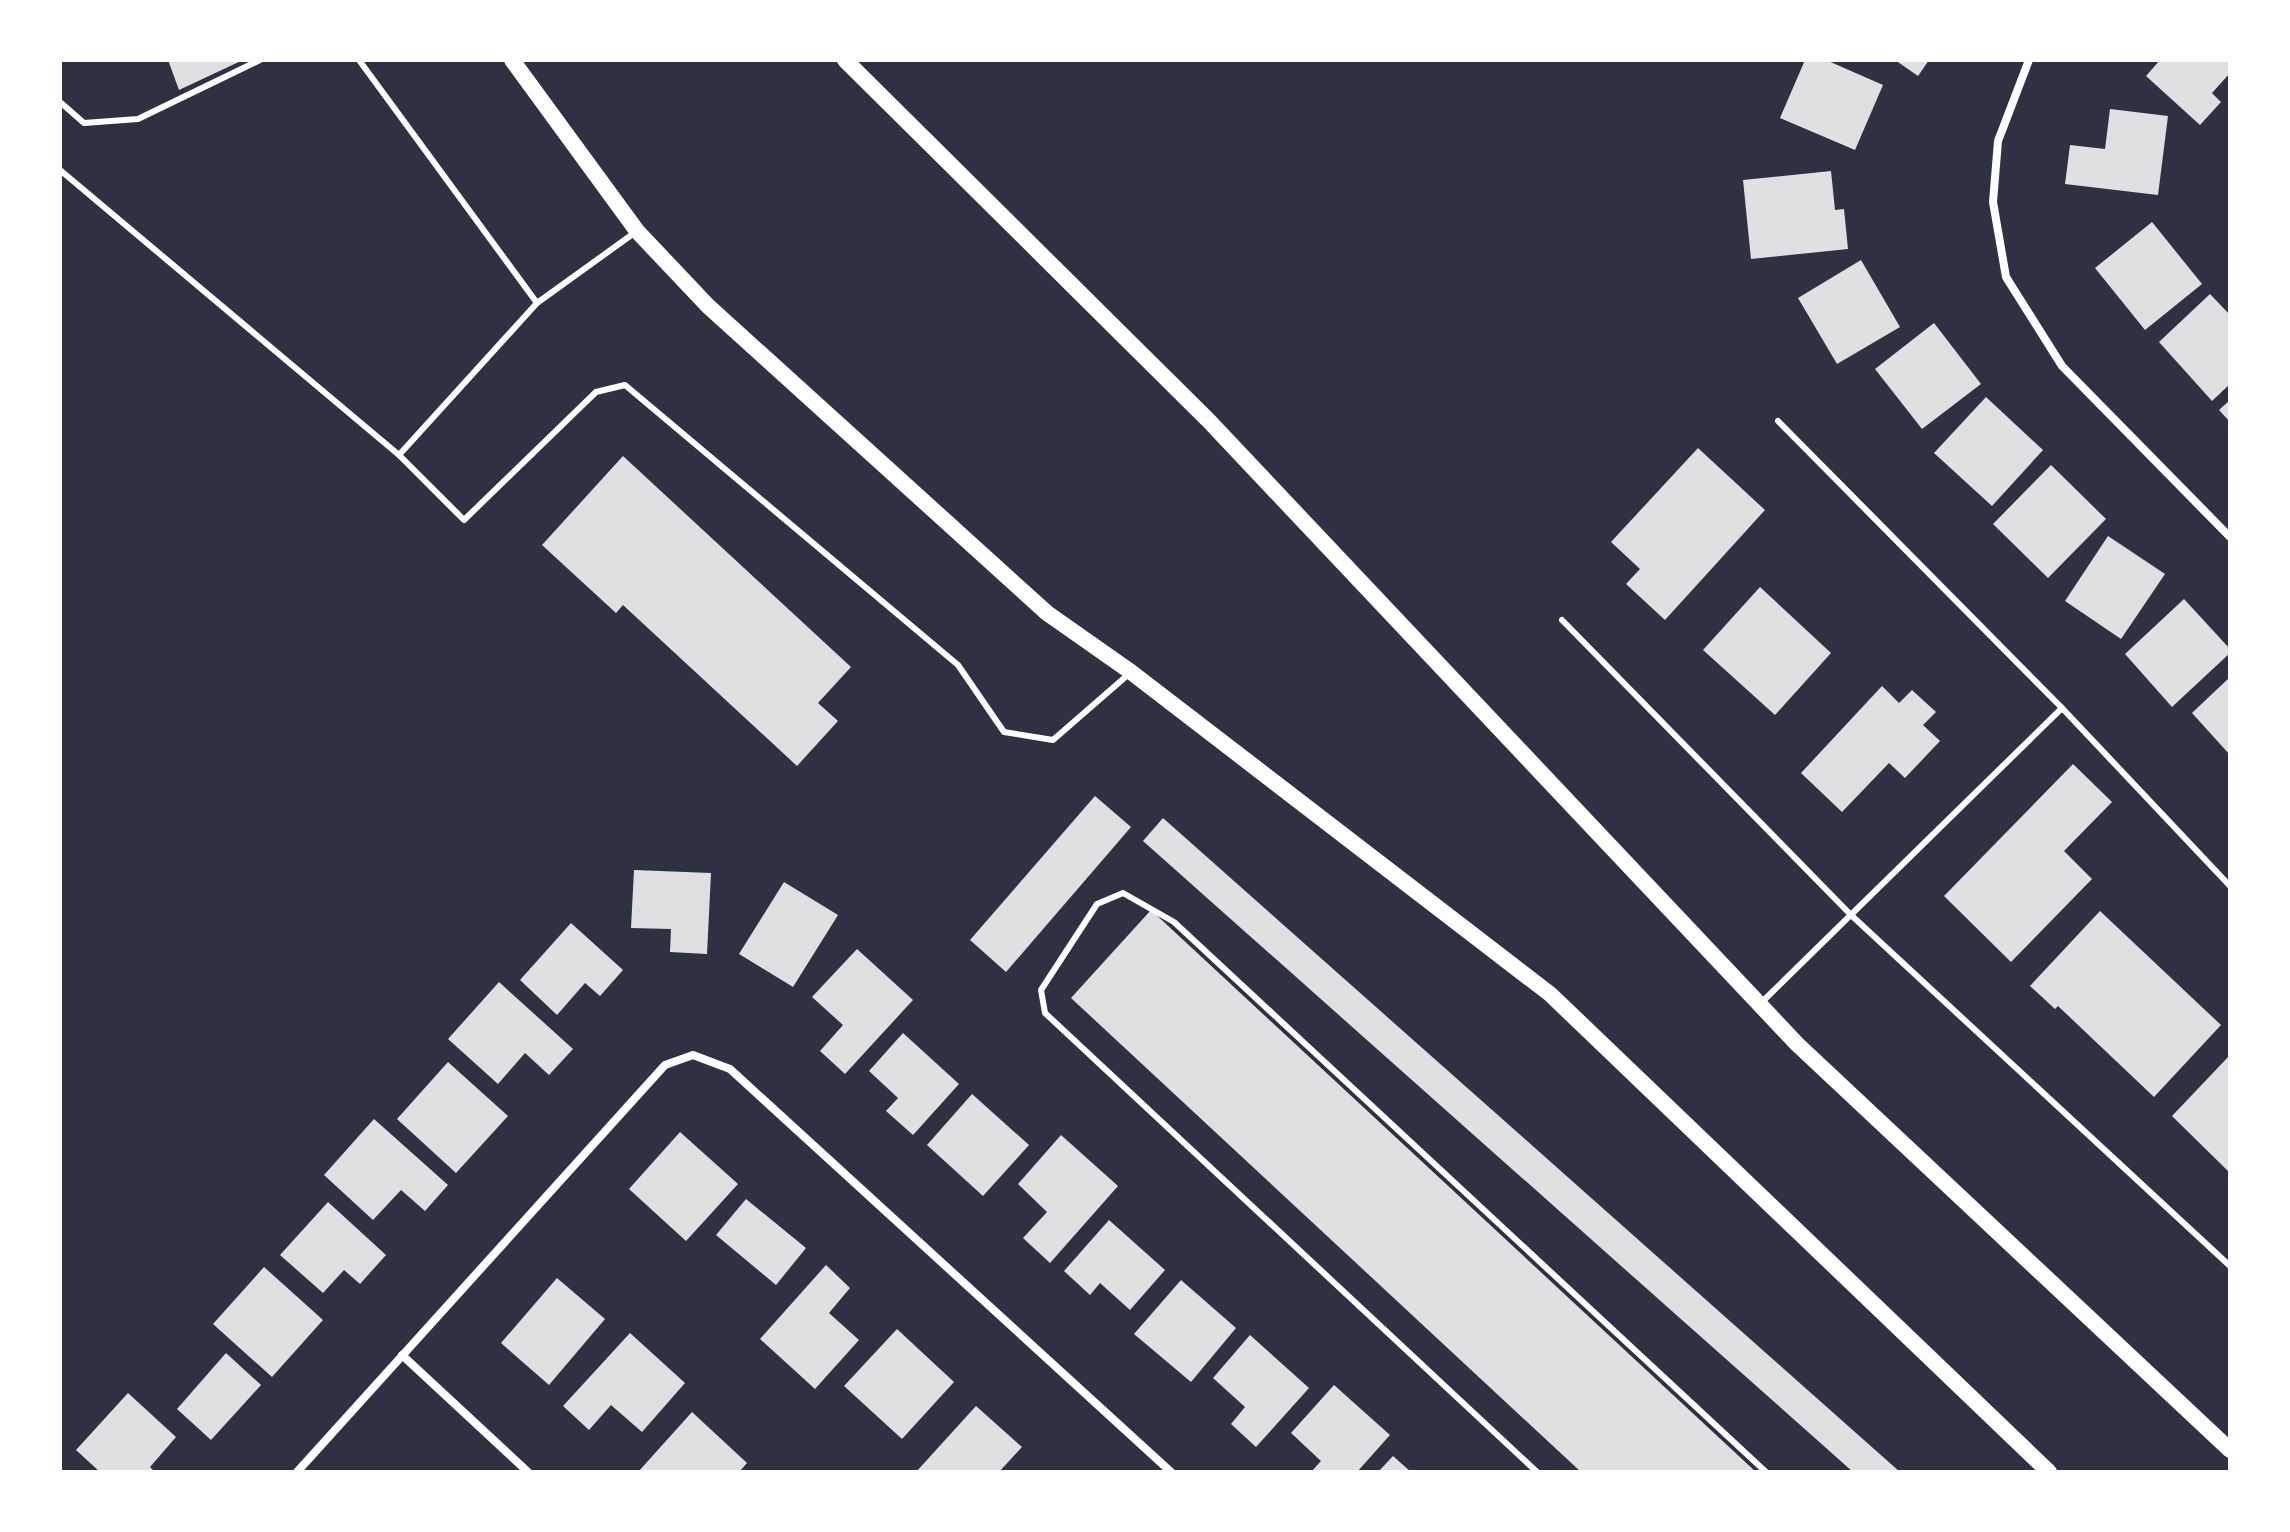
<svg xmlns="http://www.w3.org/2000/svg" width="2290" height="1532" font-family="Montserrat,sans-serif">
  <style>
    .building { fill: #e0e0e3 }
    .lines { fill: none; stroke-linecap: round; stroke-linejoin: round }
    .service { stroke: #fff; stroke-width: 6 }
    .minor { stroke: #fff; stroke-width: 8 }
    .secondary { stroke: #fff; stroke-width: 16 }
  </style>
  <rect width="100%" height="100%" fill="#2d3142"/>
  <g class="building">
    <path d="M168 60H243L179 90Z"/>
    <path d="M1805 60H1826L1883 85 1855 150 1780 118Z"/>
    <path d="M1895 60H1929L1918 76Z"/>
    <path d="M2160 60H2230V73L2212 93 2221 102 2200 125 2146 76Z"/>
    <path d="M2110 109 2168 116 2158 195 2065 184 2070 145 2105 149Z"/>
    <path d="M1831 171 1835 210 1844 209 1848 249 1751 259 1743 180Z"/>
    <path d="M2152 222 2202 284 2145 330 2095 268Z"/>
    <path d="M1861 260 1900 327 1837 364 1798 298Z"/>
    <path d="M2210 294 2230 315V384L2212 401 2159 342Z"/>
    <path d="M1934 323 1981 384 1922 429 1875 369Z"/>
    <path d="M1986 397 2043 450 1992 506 1934 453Z"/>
    <path d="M2230 400V422L2219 410Z"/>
    <path d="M1698 448 1765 510 1665 620 1626 584 1640 569 1611 542Z"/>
    <path d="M623 456 851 667 818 703 838 721 797 766 623 605 616 613 542 545Z"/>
    <path d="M2051 465 2106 519 2048 578 1993 524Z"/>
    <path d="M2108 536 2165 574 2121 639 2065 601Z"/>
    <path d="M1760 587 1831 653 1775 715 1703 650Z"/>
    <path d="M2184 599 2230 649V653L2172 707 2125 654Z"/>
    <path d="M2230 677V755L2192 713Z"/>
    <path d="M1882 686 1899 703 1912 690 1936 712 1923 725 1940 741 1905 778 1889 763 1842 812 1801 773Z"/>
    <path d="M2073 764 2112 802 2064 851 2092 879 2011 962 1944 896Z"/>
    <path d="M1095 796 1131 827 1006 972 970 940Z"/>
    <path d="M1163 818 1900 1472H1853L1143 841Z"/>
    <path d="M634 870 711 873 707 954 670 952 671 929 631 928Z"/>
    <path d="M784 882 838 915 793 987 739 954Z"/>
    <path d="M1151 910 1756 1472H1581L1071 998Z"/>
    <path d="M2100 911 2221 1025 2154 1097 2058 1006 2055 1009 2030 986Z"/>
    <path d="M571 923 623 970 600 996 585 983 557 1015 520 980Z"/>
    <path d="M857 949 913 1000 845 1074 820 1051 843 1025 812 997Z"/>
    <path d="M499 982 573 1049 549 1075 525 1053 498 1084 448 1039Z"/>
    <path d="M903 1033 959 1084 913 1135 886 1111 898 1098 869 1071Z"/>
    <path d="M2230 1055V1173L2172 1116Z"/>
    <path d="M448 1062 508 1116 456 1173 397 1119Z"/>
    <path d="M972 1094 1029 1145 983 1196 927 1145Z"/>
    <path d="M374 1119 448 1185 425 1211 401 1190 373 1220 324 1175Z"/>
    <path d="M680 1132 738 1184 686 1241 629 1189Z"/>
    <path d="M1061 1135 1118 1186 1050 1263 1023 1238 1047 1212 1018 1184Z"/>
    <path d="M746 1199 806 1248 776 1285 716 1235Z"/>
    <path d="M328 1202 386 1255 360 1284 344 1270 323 1293 280 1255Z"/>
    <path d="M1109 1220 1165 1270 1130 1310 1100 1283 1090 1295 1064 1271Z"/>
    <path d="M826 1265 850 1288 829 1313 859 1340 815 1389 760 1339Z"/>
    <path d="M264 1267 323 1320 272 1377 213 1324Z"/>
    <path d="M557 1278 605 1319 549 1385 501 1343Z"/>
    <path d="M1181 1280 1236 1328 1191 1382 1134 1334Z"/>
    <path d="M897 1329 954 1382 902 1439 844 1386Z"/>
    <path d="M630 1333 685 1383 642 1432 611 1405 589 1430 563 1406Z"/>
    <path d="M1250 1335 1309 1388 1256 1447 1231 1424 1245 1407 1213 1378Z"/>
    <path d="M226 1353 261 1385 211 1440 177 1409Z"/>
    <path d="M1334 1385 1390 1435 1357 1472H1311L1321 1461 1291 1433Z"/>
    <path d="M128 1393 176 1437 150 1467 155 1472H100L76 1450Z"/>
    <path d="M976 1406 1022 1447 999 1472H916Z"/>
    <path d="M692 1412 747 1463 739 1472H638Z"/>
    <path d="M1393 1456 1411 1472H1378Z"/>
  </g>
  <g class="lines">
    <g class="service">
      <path d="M359 60 537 303 399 455 464 520 596 392 625 385 958 665 1004 732 1053 740 1130 673"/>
      <path d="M60 102 84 123 138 119 260 60"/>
      <path d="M60 170 399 455"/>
      <path d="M537 303 637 231"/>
      <path d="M1778 421 2062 708 2230 886"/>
      <path d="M1562 620 1851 915 2230 1266"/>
      <path d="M1762 1002 2062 708"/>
      <path d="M1537 1472 1045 1013 1041 990 1097 904 1123 893 1174 922 1766 1472"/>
    </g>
    <g class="minor">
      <path d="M2029 60 1998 141 1993 202 2006 277 2062 366 2230 537"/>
      <path d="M402 1355 528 1472"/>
      <path d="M297 1472 665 1065 693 1055 730 1069 1171 1472"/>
    </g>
    <g class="secondary">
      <path d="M512 60 637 231 708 306 1047 613 1131 672 1550 994 2049 1472"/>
      <path d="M845 60 1209 421 1797 1044 2230 1450"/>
    </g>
  </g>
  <rect width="2290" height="1532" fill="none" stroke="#ffffff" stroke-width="124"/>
</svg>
